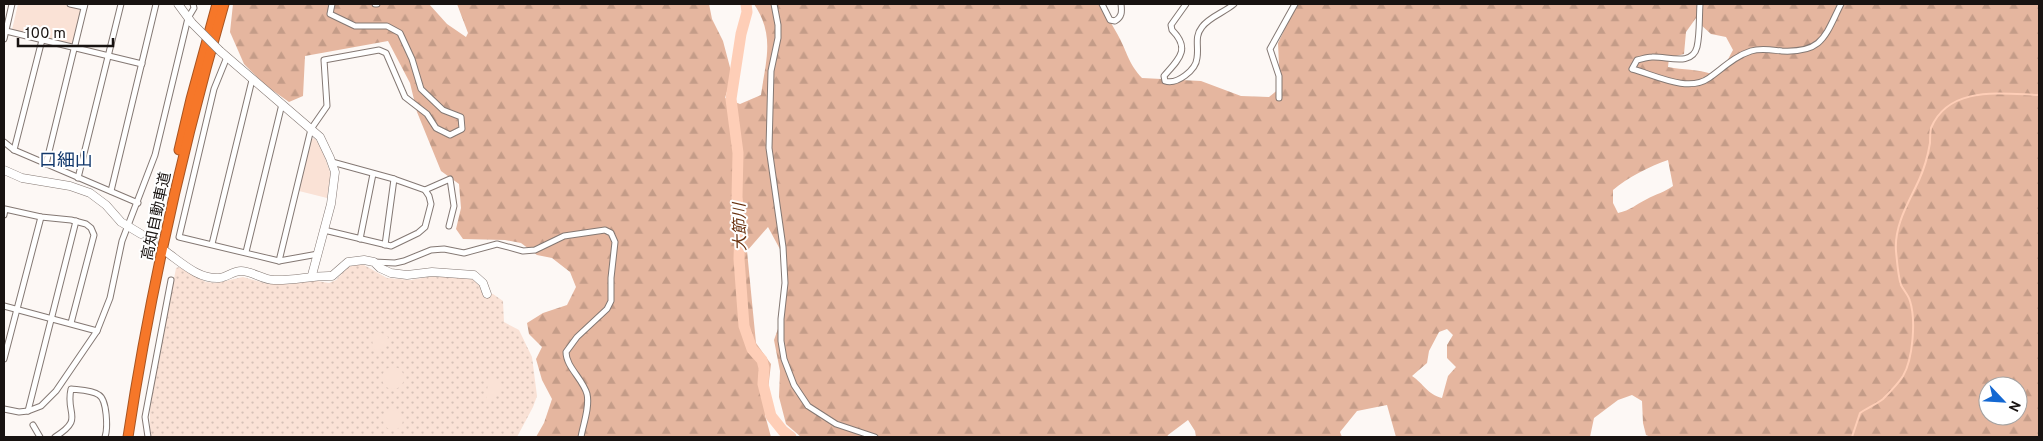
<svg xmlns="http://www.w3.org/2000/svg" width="2043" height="441" font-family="Overpass,'Noto Sans JP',sans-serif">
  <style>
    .grass { fill: url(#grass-dots) }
    .forest { fill: url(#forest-firs); fill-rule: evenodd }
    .green { fill: #fae2d6 }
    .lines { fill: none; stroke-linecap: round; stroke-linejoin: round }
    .stream { stroke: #feceb7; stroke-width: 2 }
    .river { stroke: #feceb7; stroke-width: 11 }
    .secondary-tunnel { stroke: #dbd6d3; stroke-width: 8; stroke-dasharray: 8 4; stroke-linecap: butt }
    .street-casing { stroke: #847873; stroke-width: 7 }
    .secondary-casing { stroke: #847873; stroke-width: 9 }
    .highway-casing { stroke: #a85421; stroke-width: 11 }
    .street { stroke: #fff; stroke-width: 5 }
    .secondary { stroke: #fff; stroke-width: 8 }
    .highway { stroke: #f67729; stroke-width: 9 }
    .secondary-bridge-casing { stroke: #847873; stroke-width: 9; stroke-linecap: butt }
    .secondary-bridge { stroke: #fff; stroke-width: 8 }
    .labels { text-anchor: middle; stroke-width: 4; stroke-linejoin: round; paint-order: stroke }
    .street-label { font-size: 15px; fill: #181311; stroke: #fff }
    .water-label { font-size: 16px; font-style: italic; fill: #68300e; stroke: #fff }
    .quarter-label { font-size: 18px; fill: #12386c; stroke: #fff }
  </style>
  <defs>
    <pattern id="grass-dots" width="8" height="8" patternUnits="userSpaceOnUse" patternTransform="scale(1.25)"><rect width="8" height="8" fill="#fae2d6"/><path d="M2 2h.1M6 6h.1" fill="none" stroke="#d6c1b7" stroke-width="1.8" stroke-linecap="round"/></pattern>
    <pattern id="forest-firs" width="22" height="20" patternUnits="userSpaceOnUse" patternTransform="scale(1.25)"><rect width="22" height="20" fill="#e5b69f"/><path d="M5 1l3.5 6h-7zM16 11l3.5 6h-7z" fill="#c49c88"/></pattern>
  </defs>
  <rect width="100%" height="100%" fill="#fdf8f5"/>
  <path class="grass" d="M355 265H364L387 278 411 280 438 275 473 279 481 287 483 294H493L503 301 504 322 519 330 532 357 537 396 533 407 517 437H150V406L176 268 179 267 206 282 216 283 243 277 268 284 306 279 329 283 336 280 348 267Z"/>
  <path class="forest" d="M233 4H429L447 24 466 37 468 33 457 4H709L712 19 723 41 732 75 725 98 740 104 761 95C766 60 775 35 754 4H1101C1106 16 1114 27 1120 39 1128 55 1129 64 1142 78L1201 81 1241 96 1269 97 1280 88 1278 43 1297 4H2039V437H1651L1646 435 1643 423 1642 401 1632 395 1618 400 1594 418 1590 437H1396L1387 405 1357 411 1340 432 1342 437H1196L1195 431 1188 420 1168 435 1167 437H801L786 424 779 397 780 371 774 340 784 312 788 280 782 253 768 227 747 251 756 343 771 364 765 415 771 437H536L544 423 552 399 542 380 536 359 542 347 529 334 527 323 543 313 567 305 576 287 570 272 552 258 537 255 521 243 505 240 463 239 456 229 461 208 459 184 441 171 417 112 410 83 388 41 305 56 303 96 289 102 265 85 244 64 230 32ZM1701 11 1700 24 1711 34 1726 37 1733 50 1726 63 1712 74C1698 69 1683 70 1668 67L1669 58 1684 54 1686 32ZM1668 160 1673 186C1665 192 1656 194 1647 199 1635 205 1631 210 1618 213L1613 203V190C1627 178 1650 166 1668 160ZM1447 329 1453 335 1447 345V358L1456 367 1448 376 1442 398C1427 394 1424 384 1412 376L1427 363 1429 351 1439 332ZM1988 386H2018V416H1988Z"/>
  <g class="green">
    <path d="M18 4H62L82 8 74 44 12 30Z"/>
    <path d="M314 138 321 146 331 175 327 198 299 191 310 140Z"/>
    <path d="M380 332 388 337 386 347 382 350 373 349 372 336Z"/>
    <circle cx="393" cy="378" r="11"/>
    <path d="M489 375 494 376 500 383 499 393 491 402 486 400Z"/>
    <circle cx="393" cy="420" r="10"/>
  </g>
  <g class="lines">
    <path class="stream" d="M1852 437 1860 413C1867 408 1877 404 1883 399 1890 392 1898 384 1903 376 1913 359 1916 320 1910 301 1909 296 1904 291 1901 285 1898 276 1897 261 1896 251 1894 225 1909 202 1919 180 1924 169 1928 155 1930 143 1930 138 1930 133 1931 128 1949 85 2002 94 2039 95"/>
    <path class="river" d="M746 4 747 12 741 34 731 99 738 153 737 197 740 227 739 259 744 326 752 349 762 360 764 368 763 384 771 416 783 431 791 437"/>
    <path class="secondary-tunnel" d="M141 234 165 251"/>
    <defs>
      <g id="street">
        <path d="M70 4 84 7"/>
        <path d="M375 4H377"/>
        <path d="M774 4 778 25V38L771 71 769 148 783 247 785 283 781 319V341L784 359 794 385 808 406 836 424 875 437"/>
        <path d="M1102 4 1110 20 1115 21C1122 17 1122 12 1121 4"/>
        <path d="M1186 4 1171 25 1172 30C1191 49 1179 59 1164 76L1165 81C1177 85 1196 70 1197 58 1199 46 1194 37 1202 27 1209 17 1225 12 1234 4"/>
        <path d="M1700 4C1699 18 1700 34 1697 47 1692 67 1667 56 1652 57 1647 57 1642 59 1637 60L1632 69C1655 75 1688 93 1709 78 1723 68 1735 56 1751 51 1761 48 1771 50 1782 51 1823 53 1825 36 1841 4"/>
        <path d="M6 31 142 64"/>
        <path d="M4 39 12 4"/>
        <path d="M227 57 214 89 179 237 279 261 318 254"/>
        <path d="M1279 98V76L1270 49 1295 4"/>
        <path d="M4 142 14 150 138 203"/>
        <path d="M14 150 42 40"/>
        <path d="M46 164 85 4"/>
        <path d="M78 178 121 4"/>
        <path d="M425 190 450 179 454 206 449 226"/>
        <path d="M111 191 156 4"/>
        <path d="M4 215 5 209 41 217 71 220 86 224 91 228 94 235 71 323"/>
        <path d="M324 230 391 246 418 233 425 227 431 204 429 196 425 190 394 179 332 162"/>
        <path d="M360 239 373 174"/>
        <path d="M212 244 252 80"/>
        <path d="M385 245 394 179"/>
        <path d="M246 252 282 104"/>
        <path d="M279 261 311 129 327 106 324 60 379 50 386 53 405 97 427 114 436 128 450 135 462 129 461 117 443 110 421 89 412 59 400 33 387 26H355L330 14 332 4"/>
        <path d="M374 262 395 263 404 261 431 250 444 249 464 253 497 244 523 251 535 250 564 236 605 230 611 233 615 242 611 278V301L607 309 577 337 566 352C566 367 583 379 587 394 590 407 583 425 581 437"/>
        <path d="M4 306 97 331"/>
        <path d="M4 359 41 217"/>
        <path d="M4 409 19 412 28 411 41 406 56 391 97 331 110 298 122 241 155 155 188 18 194 8 193 4"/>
        <path d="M28 411 76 221"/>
        <path d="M33 425 40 437"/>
        <path d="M55 437C85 418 65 415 71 389 79 390 92 390 99 395 107 400 108 428 105 437"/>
        <path d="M148 437 145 417 171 280"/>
      </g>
      <g id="secondary">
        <path d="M178 4 192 23"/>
        <path d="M220 51 320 137 330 158 335 172 331 204 312 275"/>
        <path d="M4 170 22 178 70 186 90 193 106 205 121 222 141 234"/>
        <path d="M165 251C182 263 198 279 219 278 227 277 233 271 241 271 252 271 263 280 274 280 294 281 313 275 332 276L348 262 364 260 374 262 380 268 391 273 407 275 432 272 474 275 483 283 487 294"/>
      </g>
      <g id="highway">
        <path d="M179 150 191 99 217 4"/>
        <path d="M128 437C150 291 183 146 224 4"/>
      </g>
    </defs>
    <use href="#street" class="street-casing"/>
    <use href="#secondary" class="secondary-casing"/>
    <use href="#highway" class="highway-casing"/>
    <use href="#street" class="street"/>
    <use href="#secondary" class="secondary"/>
    <use href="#highway" class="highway"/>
    <defs>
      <path id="secondary-bridge" d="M192 23 220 51"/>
    </defs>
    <use href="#secondary-bridge" class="secondary-bridge-casing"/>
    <use href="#secondary-bridge" class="secondary-bridge"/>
  </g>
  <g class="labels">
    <g class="street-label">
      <text transform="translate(156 216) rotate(-78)" y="5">高知自動車道</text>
    </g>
    <g class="water-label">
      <text transform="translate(739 227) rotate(-91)" y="6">大節川</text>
    </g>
    <g class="quarter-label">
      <text x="66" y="166">口細山</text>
    </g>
  </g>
  <rect width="2043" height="441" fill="none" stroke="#181311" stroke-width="10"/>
  <g transform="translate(2003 401) rotate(115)"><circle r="24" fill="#ffffff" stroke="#a3a1a0"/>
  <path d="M0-4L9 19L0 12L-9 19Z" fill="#1468d2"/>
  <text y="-8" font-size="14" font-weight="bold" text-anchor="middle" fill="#181311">N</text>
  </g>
  <path d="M18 38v8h95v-8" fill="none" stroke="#181311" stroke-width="2.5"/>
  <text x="25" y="38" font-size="15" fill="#181311" stroke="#ffffff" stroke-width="4" paint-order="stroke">100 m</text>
</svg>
